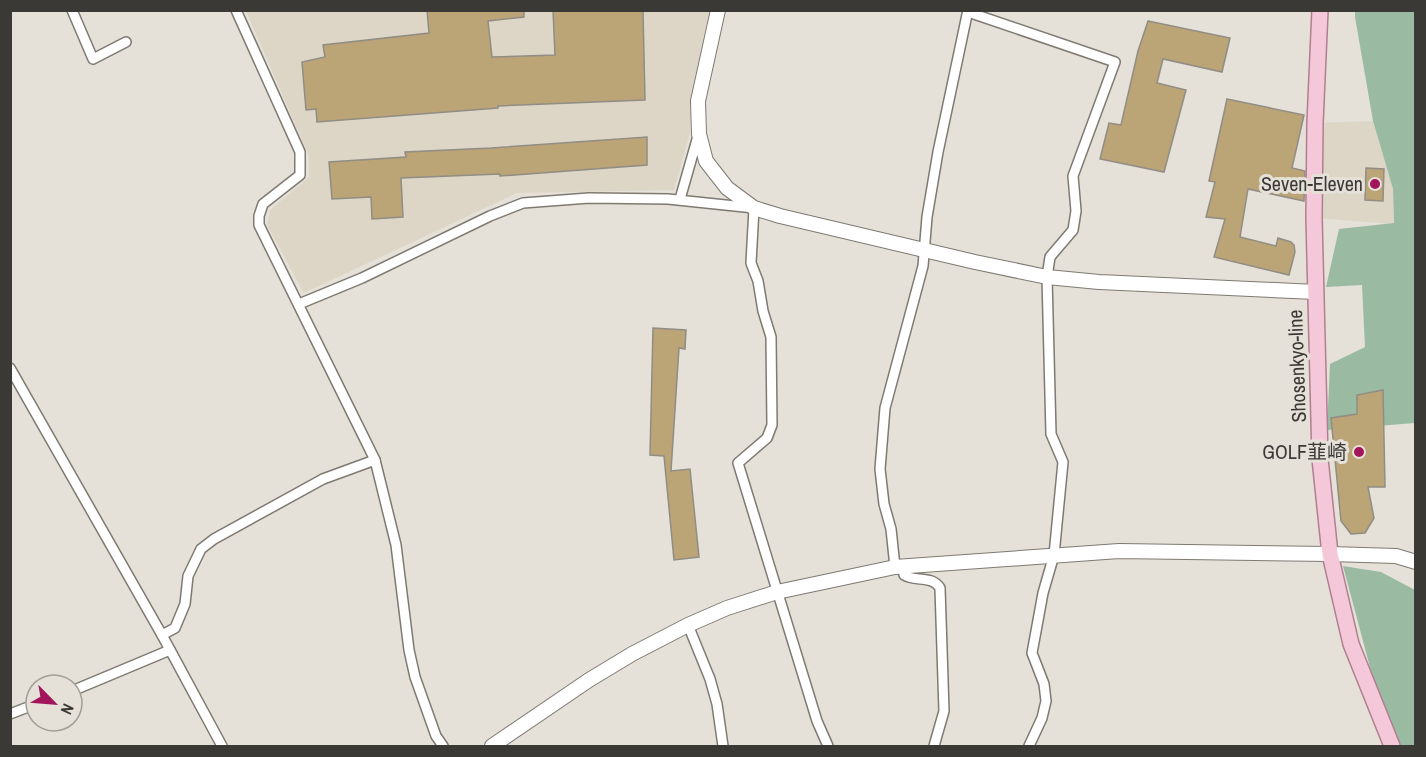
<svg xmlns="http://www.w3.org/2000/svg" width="1426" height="757" font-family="'Archivo Narrow','Noto Sans JP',sans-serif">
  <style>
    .built { fill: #ddd6c6 }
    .green { fill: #9abba1 }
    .building { fill: #bba476; stroke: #918d85; stroke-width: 1.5 }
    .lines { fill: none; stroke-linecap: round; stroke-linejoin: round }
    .street-casing { stroke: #7e7a72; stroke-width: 12 }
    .secondary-casing { stroke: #7e7a72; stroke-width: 16 }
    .primary-casing { stroke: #b07f90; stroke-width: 18 }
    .street { stroke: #fff; stroke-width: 9 }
    .secondary { stroke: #fff; stroke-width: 14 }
    .primary { stroke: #f5c8d9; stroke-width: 15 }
    .poi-dot { fill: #a3155b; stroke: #e5e1d8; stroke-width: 2 }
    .labels { text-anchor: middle; stroke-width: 6; stroke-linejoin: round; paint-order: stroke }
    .poi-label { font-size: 20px; fill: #3b3936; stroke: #e5e1d8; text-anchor: end }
    .street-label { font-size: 20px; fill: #3b3936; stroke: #e5e1d8 }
  </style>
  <rect width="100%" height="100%" fill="#e5e1d8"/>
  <g class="built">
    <path d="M246 11H709L690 101V133L674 190 517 193 304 293 267 225 270 210 309 177V156Z"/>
    <path d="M1373 121 1393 189 1394 224 1314 218 1315 123Z"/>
  </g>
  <g class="green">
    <path d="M1355 11H1415V423L1327 430 1330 364 1365 347 1362 285 1326 287 1339 229 1394 223 1393 189 1373 121 1355 17Z"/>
    <path d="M1343 566 1381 572 1415 590V746H1391Z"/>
  </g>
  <g class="building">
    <path d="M427 10H524V17L488 21 492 57 555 55 553 10H643L645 100 498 106V108L317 122 316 109 306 110 302 62 325 57 323 45 429 33Z"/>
    <path d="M1148 21 1230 38 1222 72 1163 59 1157 83 1186 90 1164 172 1100 159 1109 123 1121 125 1138 51Z"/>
    <path d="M1227 99 1304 115 1292 168 1305 171 1304 201 1248 189 1240 237 1276 246 1278 238 1291 242 1294 245 1295 252 1289 275 1214 257 1225 219 1206 217 1215 182 1209 181Z"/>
    <path d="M647 137V165L500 176V174L401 178 403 217 372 219 371 197 332 199 329 162 406 157 405 152 491 148Z"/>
    <path d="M1366 168 1384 169 1383 201 1365 200Z"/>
    <path d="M653 328 686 330 685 349 679 348 671 471 690 469 699 557 674 560 664 456 650 455Z"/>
    <path d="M1383 390 1385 487H1368L1374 518 1365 533 1351 534 1341 521 1331 418 1357 414V395Z"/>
  </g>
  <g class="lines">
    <defs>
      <g id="street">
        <path d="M72 10 93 59 126 42"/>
        <path d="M236 10 300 152V175L263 204 259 216V225L375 460 396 545 409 650 415 677 436 736 443 746"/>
        <path d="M968 12 1115 62 1073 176 1076 211 1073 230 1050 257 1047 277 1051 434 1063 462 1054 555 1043 593 1032 653 1044 684 1046 701 1042 718 1029 746"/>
        <path d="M680 199 698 136"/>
        <path d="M299 304 362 278 490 216 523 203 589 198 668 199 754 208 751 263 758 281 763 311 771 337 772 425 767 438 738 463 817 721 828 746"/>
        <path d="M10 368 162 635 222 746"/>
        <path d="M895 567 891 529 884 504 880 469 885 408 923 266 927 217 938 152 968 10"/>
        <path d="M903 567 904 575C915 582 932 575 940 588L944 711 934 746"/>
        <path d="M688 625 710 679 717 704 723 746"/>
        <path d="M162 635 175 628 185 604 188 576 201 549 214 539 323 479 375 460"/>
        <path d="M72 691 170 650"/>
        <path d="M10 714 36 704"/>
      </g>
      <g id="secondary">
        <path d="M718 10 698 101 699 134 706 161 727 188 754 208 780 216 975 262 1047 277 1099 282 1316 292"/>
        <path d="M492 746 589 680 632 654 688 625 727 608 777 592 895 567 1119 551 1330 554 1396 556 1416 562"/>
      </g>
      <path id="primary" d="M1320 10 1315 123 1314 218 1320 459 1330 554 1351 644 1392 746"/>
    </defs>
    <use href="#street" class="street-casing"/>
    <use href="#secondary" class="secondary-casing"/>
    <use href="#primary" class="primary-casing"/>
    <use href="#street" class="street"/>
    <use href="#secondary" class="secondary"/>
    <use href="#primary" class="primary"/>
  </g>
  <g class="poi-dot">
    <circle cx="1375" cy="184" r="6"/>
    <circle cx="1359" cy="452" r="6"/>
  </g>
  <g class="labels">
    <g class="poi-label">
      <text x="1363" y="191">Seven-Eleven</text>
      <text x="1347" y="459">GOLF韮崎</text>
    </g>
    <g class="street-label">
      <text transform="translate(1297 366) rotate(-92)" y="7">Shosenkyo-line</text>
    </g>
  </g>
  <rect width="1426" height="757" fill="none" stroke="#3b3936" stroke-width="24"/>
  <g transform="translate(54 703) rotate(115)"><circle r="28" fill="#e5e1d8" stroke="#a19e97" stroke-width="1.5"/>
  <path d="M0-4.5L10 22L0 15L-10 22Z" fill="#a3155b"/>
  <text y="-9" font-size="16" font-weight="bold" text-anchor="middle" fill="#3b3936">N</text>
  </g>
</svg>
